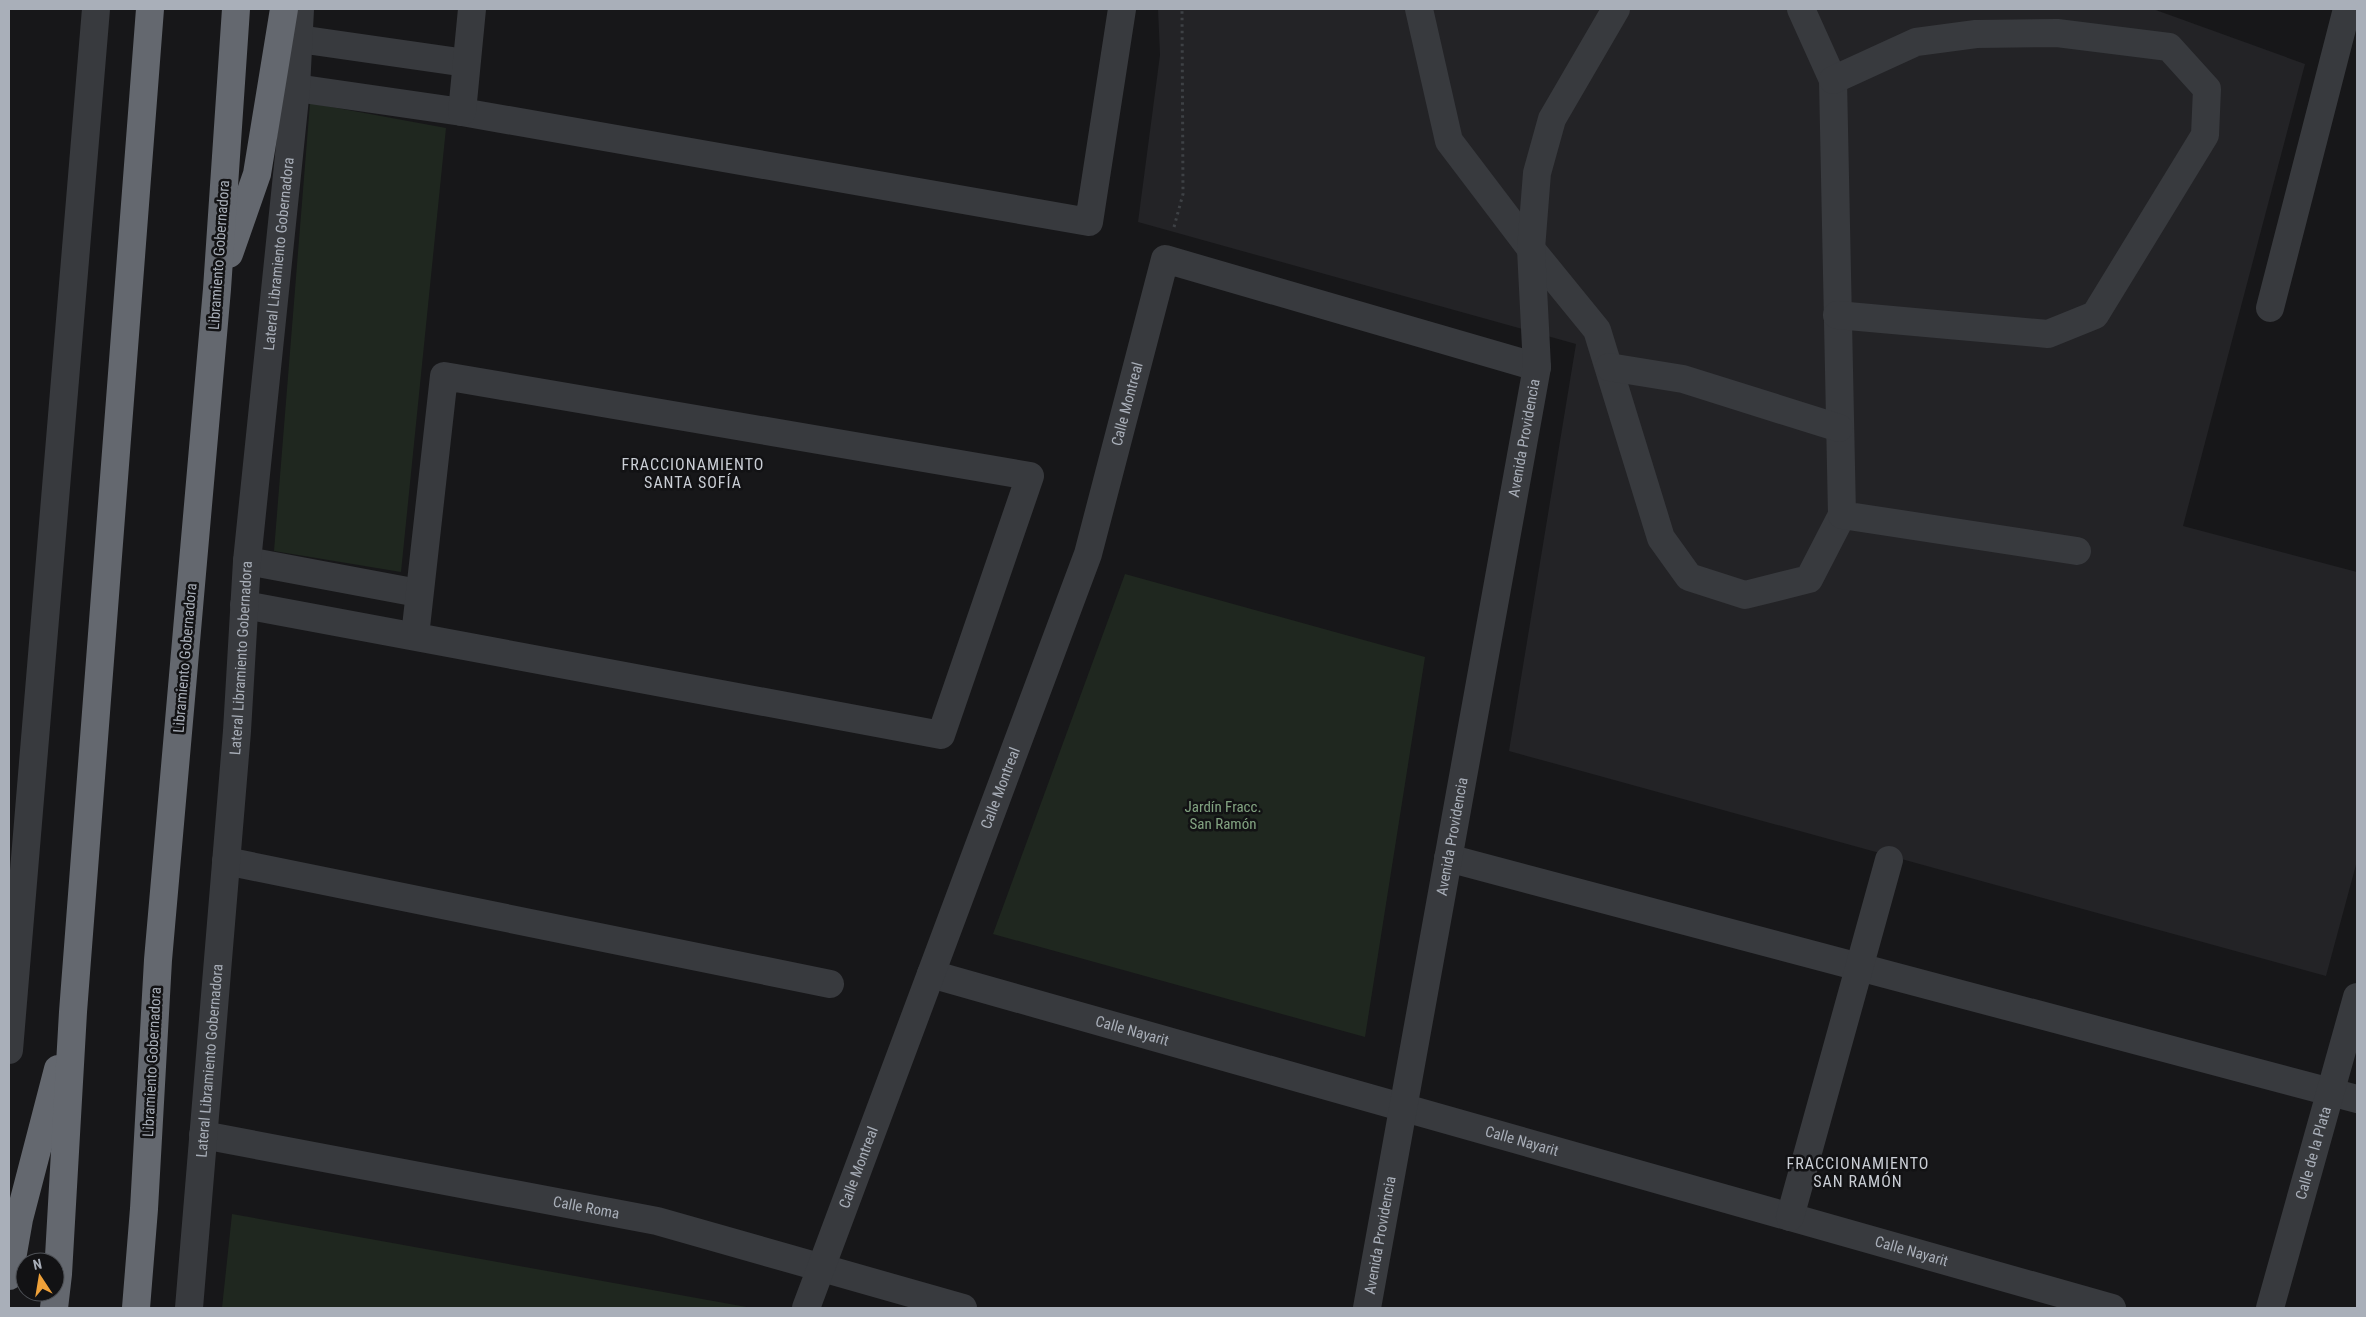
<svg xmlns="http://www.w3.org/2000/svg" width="2366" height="1317" font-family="'Roboto Condensed',sans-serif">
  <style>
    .built { fill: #232326 }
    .green { fill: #1f271f }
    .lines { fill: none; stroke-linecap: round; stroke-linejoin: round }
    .path { stroke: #3e4145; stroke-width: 3; stroke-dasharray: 2.5 4; stroke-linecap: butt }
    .minor { stroke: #383a3e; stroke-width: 28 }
    .highway { stroke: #64686f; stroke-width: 28 }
    .labels { text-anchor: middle; stroke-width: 5; stroke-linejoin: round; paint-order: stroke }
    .street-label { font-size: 15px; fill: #a9afb9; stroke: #121214 }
    .park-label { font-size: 15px; fill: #82a381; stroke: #121214 }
    .neighbourhood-label { font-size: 16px; letter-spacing: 1px; fill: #caced5; stroke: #121214 }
  </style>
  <rect width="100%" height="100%" fill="#171719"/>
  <path class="built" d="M1158 9H2153L2305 64 2183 526 2357 572V861L2326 976 1509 751 1576 344 1138 222 1160 55Z"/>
  <g class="green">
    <path d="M310 103 446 128 401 572 274 551Z"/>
    <path d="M1125 574 1425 657 1365 1037 993 934Z"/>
    <path d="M232 1214 752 1308H222Z"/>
  </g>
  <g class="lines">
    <path class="path" d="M1174 227 1183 194 1182 9"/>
    <g class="minor">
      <path d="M1419 9 1449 141 1531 249 1597 330 1661 538 1689 577 1745 595 1809 579 1842 515"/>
      <path d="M1801 9 1833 80 1842 515 2077 551"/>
      <path d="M299 39 466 63"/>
      <path d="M1833 80 1916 42 1976 34 2057 33 2169 47 2207 89 2205 135 2095 315 2048 334 1837 315"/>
      <path d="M296 88 462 112 1089 222 1122 9"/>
      <path d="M462 112 472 9"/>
      <path d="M2270 308 2347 9"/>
      <path d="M1609 367 1683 379 1839 428"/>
      <path d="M247 561 418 593"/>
      <path d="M244 605 941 735 1030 476 444 376 415 636"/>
      <path d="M1448 858 2357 1099"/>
      <path d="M226 861 830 984"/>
      <path id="s1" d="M931 974 2112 1308"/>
      <path d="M9 1050 96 9"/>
      <path id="s2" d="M203 1135 657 1221 963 1308"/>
      <path d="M1790 1217 1889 860"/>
      <path id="s3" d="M189 1308 237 731 247 561 296 88 300 9"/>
      <path id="s4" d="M806 1308 1088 554 1165 259 1537 367"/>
      <path id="s5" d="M1367 1308 1537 367 1531 249 1537 173 1552 119 1616 9"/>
      <path id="s6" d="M2270 1308 2357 997"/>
    </g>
    <g class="highway">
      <path d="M229 254 257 174 284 9"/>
      <path d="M9 1276 19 1219 58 1069"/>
      <path d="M54 1308 58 1274 73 1012 150 9"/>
      <path d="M136 1308 144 1209 158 960 217 289 236 9"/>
    </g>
  </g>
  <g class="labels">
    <g class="street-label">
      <text transform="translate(219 255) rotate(-86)" y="5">Libramiento Gobernadora</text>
      <text dy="5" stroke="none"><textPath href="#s3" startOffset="1058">Lateral Libramiento Gobernadora</textPath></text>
      <text dy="5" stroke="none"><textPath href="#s4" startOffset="960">Calle Montreal</textPath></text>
      <text dy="5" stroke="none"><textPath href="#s5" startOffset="884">Avenida Providencia</textPath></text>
      <text transform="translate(185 658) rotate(-85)" y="5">Libramiento Gobernadora</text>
      <text dy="5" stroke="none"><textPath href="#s3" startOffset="652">Lateral Libramiento Gobernadora</textPath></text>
      <text dy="5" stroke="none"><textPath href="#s4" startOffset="555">Calle Montreal</textPath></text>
      <text dy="5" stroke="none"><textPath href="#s5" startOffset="479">Avenida Providencia</textPath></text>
      <text dy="5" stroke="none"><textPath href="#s1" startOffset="209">Calle Nayarit</textPath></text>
      <text transform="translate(152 1062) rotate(-87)" y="5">Libramiento Gobernadora</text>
      <text dy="5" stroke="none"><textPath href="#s3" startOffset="248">Lateral Libramiento Gobernadora</textPath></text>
      <text dy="5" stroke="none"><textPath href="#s1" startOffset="614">Calle Nayarit</textPath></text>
      <text dy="5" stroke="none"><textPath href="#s6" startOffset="161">Calle de la Plata</textPath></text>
      <text dy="5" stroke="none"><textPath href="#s4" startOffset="150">Calle Montreal</textPath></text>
      <text dy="5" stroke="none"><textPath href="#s2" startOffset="390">Calle Roma</textPath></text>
      <text dy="5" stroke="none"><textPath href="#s5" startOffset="74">Avenida Providencia</textPath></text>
      <text dy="5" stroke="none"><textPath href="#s1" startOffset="1019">Calle Nayarit</textPath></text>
    </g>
    <g class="park-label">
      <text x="1223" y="812">Jardín Fracc.<tspan x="1223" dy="17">San Ramón</tspan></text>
    </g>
    <g class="neighbourhood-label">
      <text x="693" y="470">FRACCIONAMIENTO<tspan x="693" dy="18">SANTA SOFÍA</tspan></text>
      <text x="1858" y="1169">FRACCIONAMIENTO<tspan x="1858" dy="18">SAN RAMÓN</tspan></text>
    </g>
  </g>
  <rect width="2366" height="1317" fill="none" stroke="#a9afb9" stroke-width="20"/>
  <g transform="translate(40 1277) rotate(348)"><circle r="24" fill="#121214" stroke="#4e5156"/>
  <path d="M0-4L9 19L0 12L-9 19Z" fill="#efa139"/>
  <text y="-8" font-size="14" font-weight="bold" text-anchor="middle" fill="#a9afb9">N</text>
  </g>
</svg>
